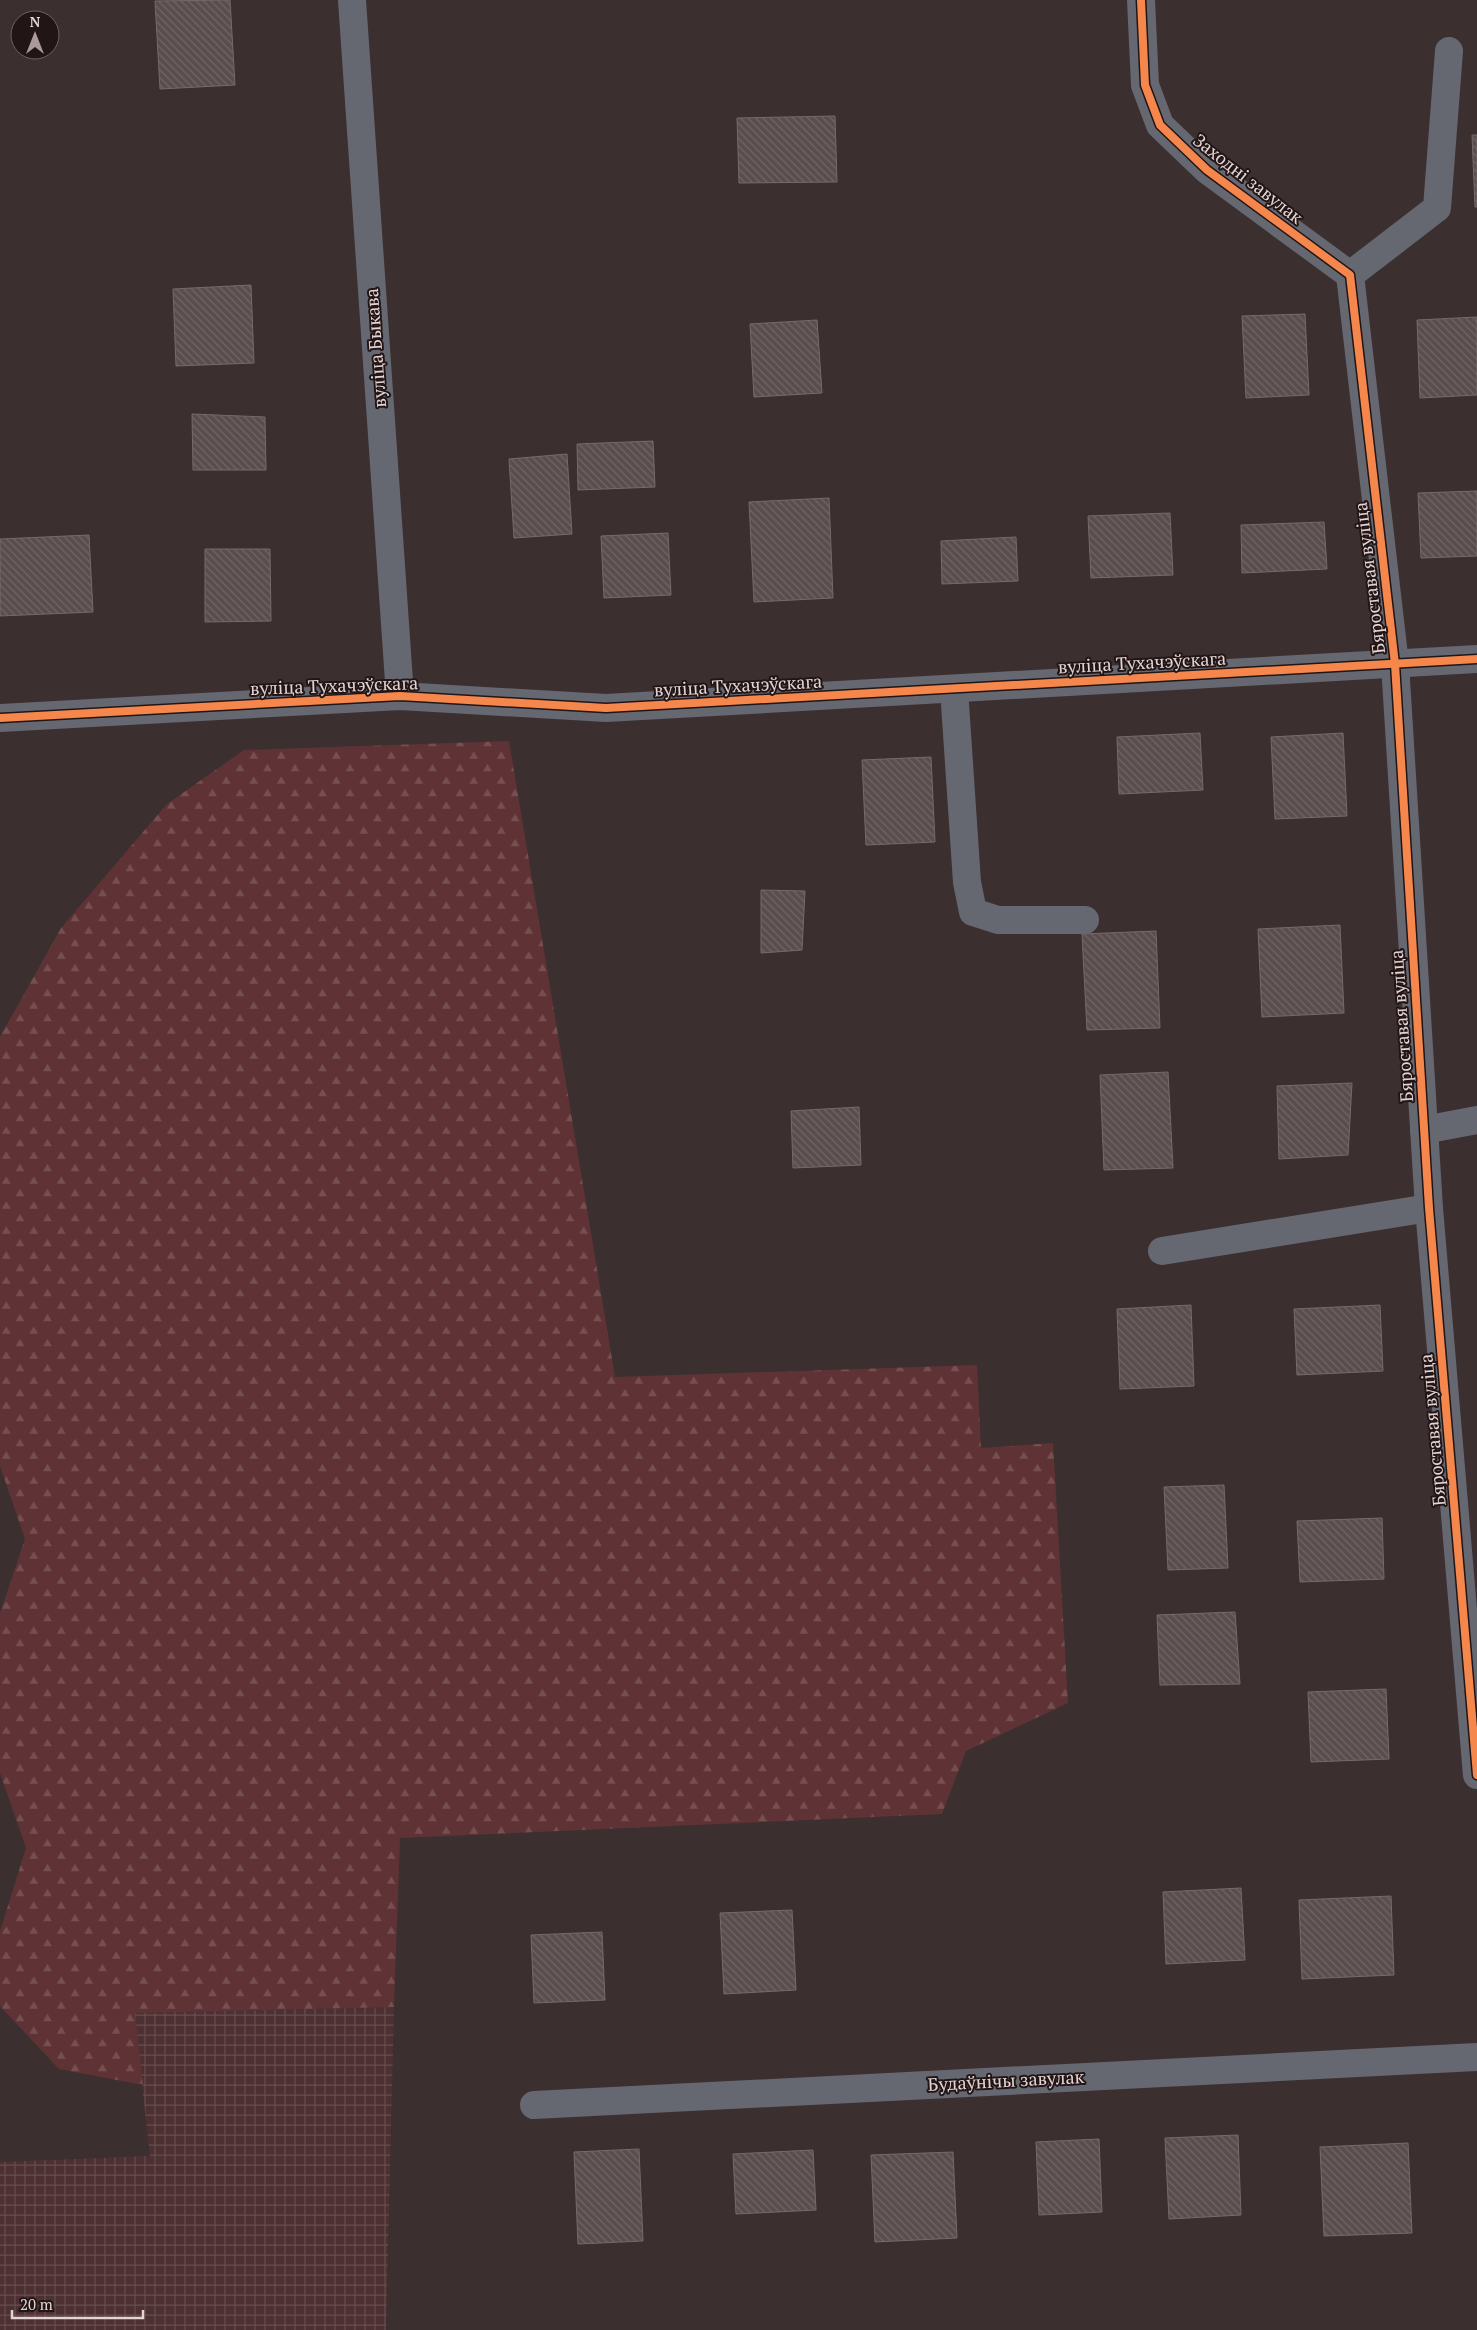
<svg xmlns="http://www.w3.org/2000/svg" width="1477" height="2330" font-family="'PT Serif',serif">
  <style>
    .industrial { fill: url(#industrial-grid) }
    .forest { fill: url(#forest-firs) }
    .building { fill: url(#building-back-hatch); stroke: #766a6a }
    .lines { fill: none; stroke-linecap: round; stroke-linejoin: round }
    .minor { stroke: #656870; stroke-width: 28 }
    .cycleway-casing { stroke: #211516; stroke-width: 11 }
    .cycleway { stroke: #f5874c; stroke-width: 8 }
    .labels { text-anchor: middle; stroke-width: 4; stroke-linejoin: round; paint-order: stroke }
    .street-label { font-size: 18px; fill: #e5d4d4; stroke: #211516 }
  </style>
  <defs>
    <pattern id="industrial-grid" width="8" height="8" patternUnits="userSpaceOnUse" patternTransform="scale(1.25)"><rect width="8" height="8" fill="#4d3031"/><path d="M0 4h8M4 0v8" fill="none" stroke="#664d4e"/></pattern>
    <pattern id="forest-firs" width="22" height="20" patternUnits="userSpaceOnUse" patternTransform="scale(1.25)"><rect width="22" height="20" fill="#5f3235"/><path d="M5 1l3.5 6h-7zM16 11l3.5 6h-7z" fill="#764f51"/></pattern>
    <pattern id="building-back-hatch" width="6" height="6" patternUnits="userSpaceOnUse" patternTransform="scale(1.25)"><rect width="6" height="6" fill="#594d4d"/><path d="M-1 5l2 2M0 0l6 6M5-1l2 2" fill="none" stroke="#716666"/></pattern>
  </defs>
  <rect width="100%" height="100%" fill="#3c2f2f"/>
  <path class="industrial" d="M394 2007 386 2330H0V2162L150 2156 134 2013Z"/>
  <path class="forest" d="M509 741 615 1377 977 1365 981 1448 1053 1443 1068 1703 966 1751 942 1814 400 1838 394 2007 135 2013 143 2085 59 2069 0 2006V1931L26 1848 0 1773V1613L25 1539 0 1466V1037L61 928 167 804 244 750Z"/>
  <g class="building">
    <path d="M230 0 235 85 160 89 155 1Z"/>
    <path d="M835 116 837 182 739 183 737 118Z"/>
    <path d="M1472 135H1477V207H1475Z"/>
    <path d="M251 285 254 363 176 366 173 289Z"/>
    <path d="M1305 314 1309 395 1246 398 1242 316Z"/>
    <path d="M1477 317V395L1420 398 1417 320Z"/>
    <path d="M817 320 822 393 754 397 750 324Z"/>
    <path d="M192 414 265 417 266 470H193Z"/>
    <path d="M653 441 655 487 578 490 577 444Z"/>
    <path d="M567 454 572 534 514 538 509 459Z"/>
    <path d="M1477 491V556L1421 558 1418 493Z"/>
    <path d="M829 498 833 598 754 602 749 502Z"/>
    <path d="M1170 513 1173 575 1091 578 1088 516Z"/>
    <path d="M1324 522 1327 569 1242 573 1241 525Z"/>
    <path d="M668 533 671 595 604 598 601 536Z"/>
    <path d="M89 535 93 612 0 616V539Z"/>
    <path d="M1016 537 1018 581 942 584 941 541Z"/>
    <path d="M205 549H270L271 621 205 622Z"/>
    <path d="M1200 733 1203 790 1119 794 1117 737Z"/>
    <path d="M1343 733 1347 816 1275 819 1271 737Z"/>
    <path d="M931 757 935 842 866 845 862 760Z"/>
    <path d="M761 890 805 891 802 950 761 953Z"/>
    <path d="M1340 925 1344 1013 1262 1017 1258 929Z"/>
    <path d="M1156 931 1160 1028 1087 1030 1082 934Z"/>
    <path d="M1168 1072 1173 1168 1104 1170 1100 1075Z"/>
    <path d="M1352 1083 1348 1155 1279 1159 1277 1086Z"/>
    <path d="M859 1107 861 1165 793 1168 791 1111Z"/>
    <path d="M1191 1305 1194 1386 1120 1389 1117 1309Z"/>
    <path d="M1380 1305 1383 1371 1297 1375 1294 1309Z"/>
    <path d="M1224 1485 1228 1568 1168 1570 1164 1487Z"/>
    <path d="M1382 1518 1384 1579 1300 1582 1297 1521Z"/>
    <path d="M1235 1612 1240 1684 1160 1685 1157 1615Z"/>
    <path d="M1386 1689 1389 1759 1311 1762 1308 1692Z"/>
    <path d="M1241 1888 1245 1960 1166 1964 1163 1892Z"/>
    <path d="M1391 1896 1394 1975 1302 1979 1299 1900Z"/>
    <path d="M792 1910 796 1990 724 1994 720 1913Z"/>
    <path d="M602 1932 605 2000 534 2003 531 1935Z"/>
    <path d="M1238 2135 1241 2215 1169 2219 1165 2138Z"/>
    <path d="M1099 2139 1102 2212 1039 2215 1036 2142Z"/>
    <path d="M1408 2143 1412 2233 1324 2236 1320 2147Z"/>
    <path d="M639 2149 643 2241 578 2244 574 2152Z"/>
    <path d="M813 2150 816 2210 736 2214 733 2154Z"/>
    <path d="M953 2152 957 2238 875 2242 871 2155Z"/>
  </g>
  <g class="lines">
    <g class="minor">
      <path d="M352 0 400 696"/>
      <path d="M1141 0 1145 85 1160 125 1207 170 1350 275"/>
      <path d="M1350 275 1395 664 1429 1208 1477 1775"/>
      <path d="M1350 275 1437 208 1449 51"/>
      <path d="M954 689 967 882 973 912 998 920H1085"/>
      <path d="M0 718 400 696 606 708 1477 659"/>
      <path d="M1424 1130 1477 1120"/>
      <path d="M1162 1251 1429 1208"/>
      <path d="M534 2105 1477 2057"/>
    </g>
    <defs>
      <g id="cycleway">
        <path d="M1141 0 1145 85 1160 125 1207 170 1350 275 1395 664 1429 1208 1477 1775"/>
        <path d="M0 718 400 696 606 708 1477 659"/>
      </g>
    </defs>
    <use href="#cycleway" class="cycleway-casing"/>
    <use href="#cycleway" class="cycleway"/>
  </g>
  <g class="labels">
    <g class="street-label">
      <text transform="translate(1248 179) rotate(38)" y="6">Заходні завулак</text>
      <text transform="translate(376 348) rotate(-94)" y="6">вуліца Быкава</text>
      <text transform="translate(1370 578) rotate(-97)" y="6">Бяроставая вуліца</text>
      <text transform="translate(1142 663) rotate(-3)" y="6">вуліца Тухачэўскага</text>
      <text transform="translate(334 686) rotate(-2)" y="6">вуліца Тухачэўскага</text>
      <text transform="translate(738 686) rotate(-3)" y="6">вуліца Тухачэўскага</text>
      <text transform="translate(1402 1026) rotate(-94)" y="6">Бяроставая вуліца</text>
      <text transform="translate(1433 1430) rotate(-95)" y="6">Бяроставая вуліца</text>
      <text transform="translate(1006 2081) rotate(-3)" y="6">Будаўнічы завулак</text>
    </g>
  </g>
  <g transform="translate(35 35)"><circle r="24" fill="#211516" stroke="#6f6162"/>
  <path d="M0-4L9 19L0 12L-9 19Z" fill="#aa9a9a"/>
  <text y="-8" font-size="14" font-weight="bold" text-anchor="middle" fill="#e5d4d4">N</text>
  </g>
  <path d="M12 2310v8h131v-8" fill="none" stroke="#e5d4d4" stroke-width="2.5"/>
  <text x="20" y="2310" font-size="15" fill="#e5d4d4" stroke="#211516" stroke-width="4" paint-order="stroke">20 m</text>
</svg>
